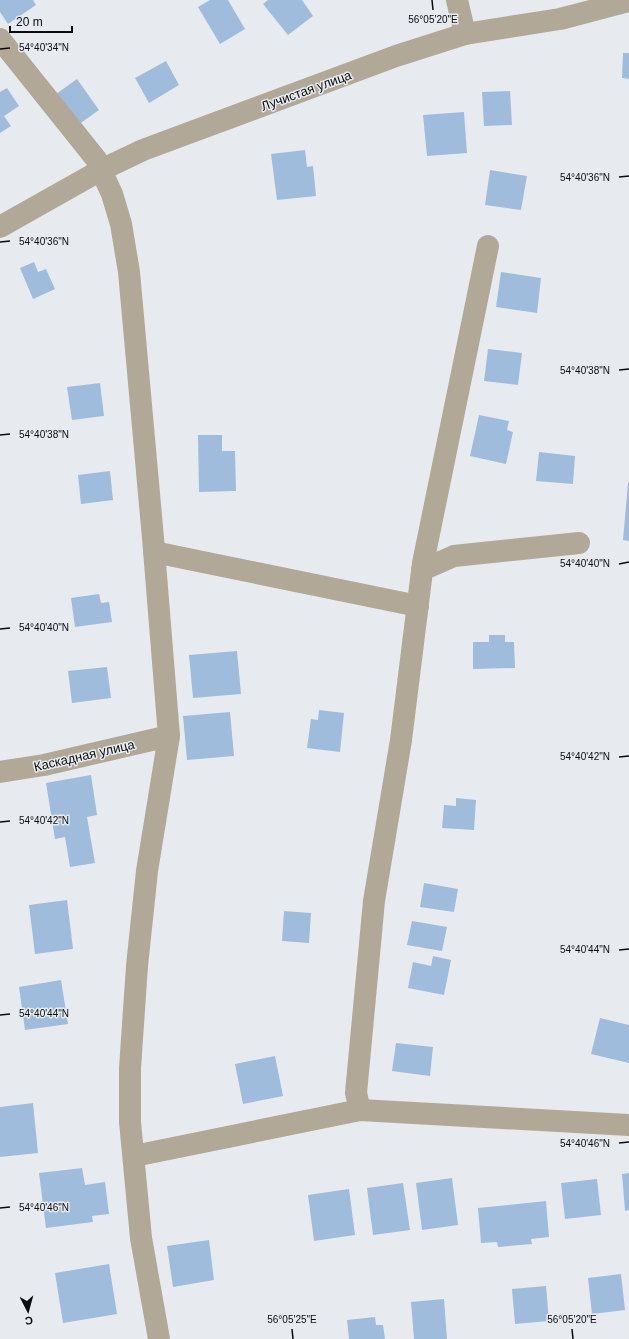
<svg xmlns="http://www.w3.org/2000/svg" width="629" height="1339" font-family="Arial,sans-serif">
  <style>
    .building { fill: #9fbcdc }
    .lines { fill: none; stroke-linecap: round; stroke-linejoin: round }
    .minor { stroke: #b2a898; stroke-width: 22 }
    .ticks { fill: none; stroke: #0a0b0d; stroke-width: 1.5 }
    .labels { text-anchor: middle; stroke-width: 3; stroke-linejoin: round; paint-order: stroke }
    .street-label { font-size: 13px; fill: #0a0b0d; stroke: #e7ebf0 }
    .ticks-label { font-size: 10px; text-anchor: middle; fill: #0a0b0d; stroke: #e7ebf0; stroke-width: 3; stroke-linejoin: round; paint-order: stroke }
  </style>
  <rect width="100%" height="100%" fill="#e7ebf0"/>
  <g class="building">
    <path d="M0 0H33L36 5 8 24 0 12Z"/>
    <path d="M210 0H228L245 29 220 44 198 7Z"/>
    <path d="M268 0H302L313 16 288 35 263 4Z"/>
    <path d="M623 53H629V79L622 78Z"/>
    <path d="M166 61 179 85 149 103 135 78Z"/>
    <path d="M77 79 99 110 78 125 56 94Z"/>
    <path d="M7 88 19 106 4 116 11 126 0 133V92Z"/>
    <path d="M510 91 512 125 484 126 482 92Z"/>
    <path d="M464 112 467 153 427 156 423 115Z"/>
    <path d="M305 150 307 167 313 166 316 196 277 200 271 154Z"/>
    <path d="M490 170 527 176 521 210 485 205Z"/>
    <path d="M34 262 38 272 46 269 55 289 33 299 20 268Z"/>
    <path d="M501 272 541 278 537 313 496 307Z"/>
    <path d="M488 349 522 353 518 385 484 381Z"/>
    <path d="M100 383 104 416 72 420 67 387Z"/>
    <path d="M479 415 509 421 507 430 513 432 506 464 470 456Z"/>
    <path d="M198 435H222V451H235L236 491 199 492Z"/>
    <path d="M539 452 575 456 573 484 536 481Z"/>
    <path d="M110 471 113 500 81 504 78 475Z"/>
    <path d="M628 483H629V541L623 540Z"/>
    <path d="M99 594 101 603 109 602 112 622 75 627 71 598Z"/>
    <path d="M489 635H505V642H514L515 668 473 669V642H489Z"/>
    <path d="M237 651 241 694 193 698 189 655Z"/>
    <path d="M107 667 111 698 72 703 68 671Z"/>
    <path d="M319 710 344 713 340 752 307 748 311 719 318 720Z"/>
    <path d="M230 712 234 756 187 760 183 716Z"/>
    <path d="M91 775 97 815 87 817 95 863 70 867 65 837 55 839 46 783Z"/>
    <path d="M456 798 476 800 474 830 442 828 444 805 456 806Z"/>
    <path d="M424 883 458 889 454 912 420 907Z"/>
    <path d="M67 900 73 949 35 954 29 905Z"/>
    <path d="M284 911 311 913 309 943 282 941Z"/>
    <path d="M412 921 447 927 442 951 407 945Z"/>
    <path d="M433 956 451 960 444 995 408 988 413 962 431 966Z"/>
    <path d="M61 980 68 1024 25 1030 19 987Z"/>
    <path d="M600 1018 629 1025V1063L591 1054Z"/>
    <path d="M396 1043 433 1047 430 1076 392 1071Z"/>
    <path d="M275 1056 283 1096 243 1104 235 1064Z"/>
    <path d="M33 1103 38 1153 0 1157V1107Z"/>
    <path d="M82 1168 85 1185 105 1182 109 1214 92 1216 93 1222 46 1228 39 1173Z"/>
    <path d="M629 1173V1210L625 1211 622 1174Z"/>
    <path d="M452 1178 458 1225 422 1230 416 1183Z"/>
    <path d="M597 1179 601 1215 565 1219 561 1183Z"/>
    <path d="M403 1183 410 1230 373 1235 367 1188Z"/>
    <path d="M349 1189 355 1235 314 1241 308 1195Z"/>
    <path d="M546 1201 549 1237 531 1239 532 1244 498 1247 497 1242 481 1243 478 1208Z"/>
    <path d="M209 1240 214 1280 173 1287 167 1246Z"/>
    <path d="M109 1264 117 1314 63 1323 55 1273Z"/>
    <path d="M621 1274 625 1310 592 1314 588 1278Z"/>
    <path d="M546 1286 549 1321 515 1324 512 1289Z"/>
    <path d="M444 1299 447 1339H414L411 1302Z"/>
    <path d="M375 1317 376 1325H383L385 1339H349L347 1320Z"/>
  </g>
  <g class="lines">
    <g class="minor">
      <path d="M457 0 465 34"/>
      <path d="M0 39 96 159 112 194 121 224 129 272 153 538 169 736 147 871 137 966 130 1068V1122L141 1238 159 1339"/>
      <path d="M0 227 101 170 143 150 396 56 465 34 560 19 629 1"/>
      <path d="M154 552 418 606"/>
      <path d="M422 570 454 556 579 543"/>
      <path d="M0 772 44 765 169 736"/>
      <path d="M360 1110 356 1093 374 901 401 740 423 563 488 246"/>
      <path d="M134 1156 360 1110 629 1125"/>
    </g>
  </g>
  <path class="ticks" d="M432 0 433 10M0 49 10 48M619 177 629 176M0 242 10 241M619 370 629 369M0 435 10 434M619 564 629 562M0 629 10 628M619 757 629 756M0 822 10 821M619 950 629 949M0 1015 10 1014M619 1143 629 1142M0 1208 10 1207M292 1329 293 1339M572 1329 573 1339"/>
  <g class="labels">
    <g class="street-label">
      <text transform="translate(306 90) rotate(-20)" y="5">Лучистая улица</text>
      <text transform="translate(84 755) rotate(-13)" y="5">Каскадная улица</text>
    </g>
  </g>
  <g class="ticks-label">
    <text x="433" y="23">56°05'20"E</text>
    <text x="44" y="51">54°40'34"N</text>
    <text x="585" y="181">54°40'36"N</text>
    <text x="44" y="245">54°40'36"N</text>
    <text x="585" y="374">54°40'38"N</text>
    <text x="44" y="438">54°40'38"N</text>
    <text x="585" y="567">54°40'40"N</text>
    <text x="44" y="631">54°40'40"N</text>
    <text x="585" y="760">54°40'42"N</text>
    <text x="44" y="824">54°40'42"N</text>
    <text x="585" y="953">54°40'44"N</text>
    <text x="44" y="1017">54°40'44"N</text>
    <text x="585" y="1147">54°40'46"N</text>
    <text x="44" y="1211">54°40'46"N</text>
    <text x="292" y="1323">56°05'25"E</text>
    <text x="572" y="1323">56°05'20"E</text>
  </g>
  <g transform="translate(28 1311) rotate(174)" stroke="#e7ebf0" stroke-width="3" paint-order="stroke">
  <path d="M0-3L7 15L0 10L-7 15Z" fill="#0a0b0d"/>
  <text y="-6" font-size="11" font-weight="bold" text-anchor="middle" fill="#0a0b0d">С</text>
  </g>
  <path d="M10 26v6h62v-6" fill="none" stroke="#0a0b0d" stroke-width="2"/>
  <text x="16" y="26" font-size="12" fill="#0a0b0d" stroke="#e7ebf0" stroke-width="3" paint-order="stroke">20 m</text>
</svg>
